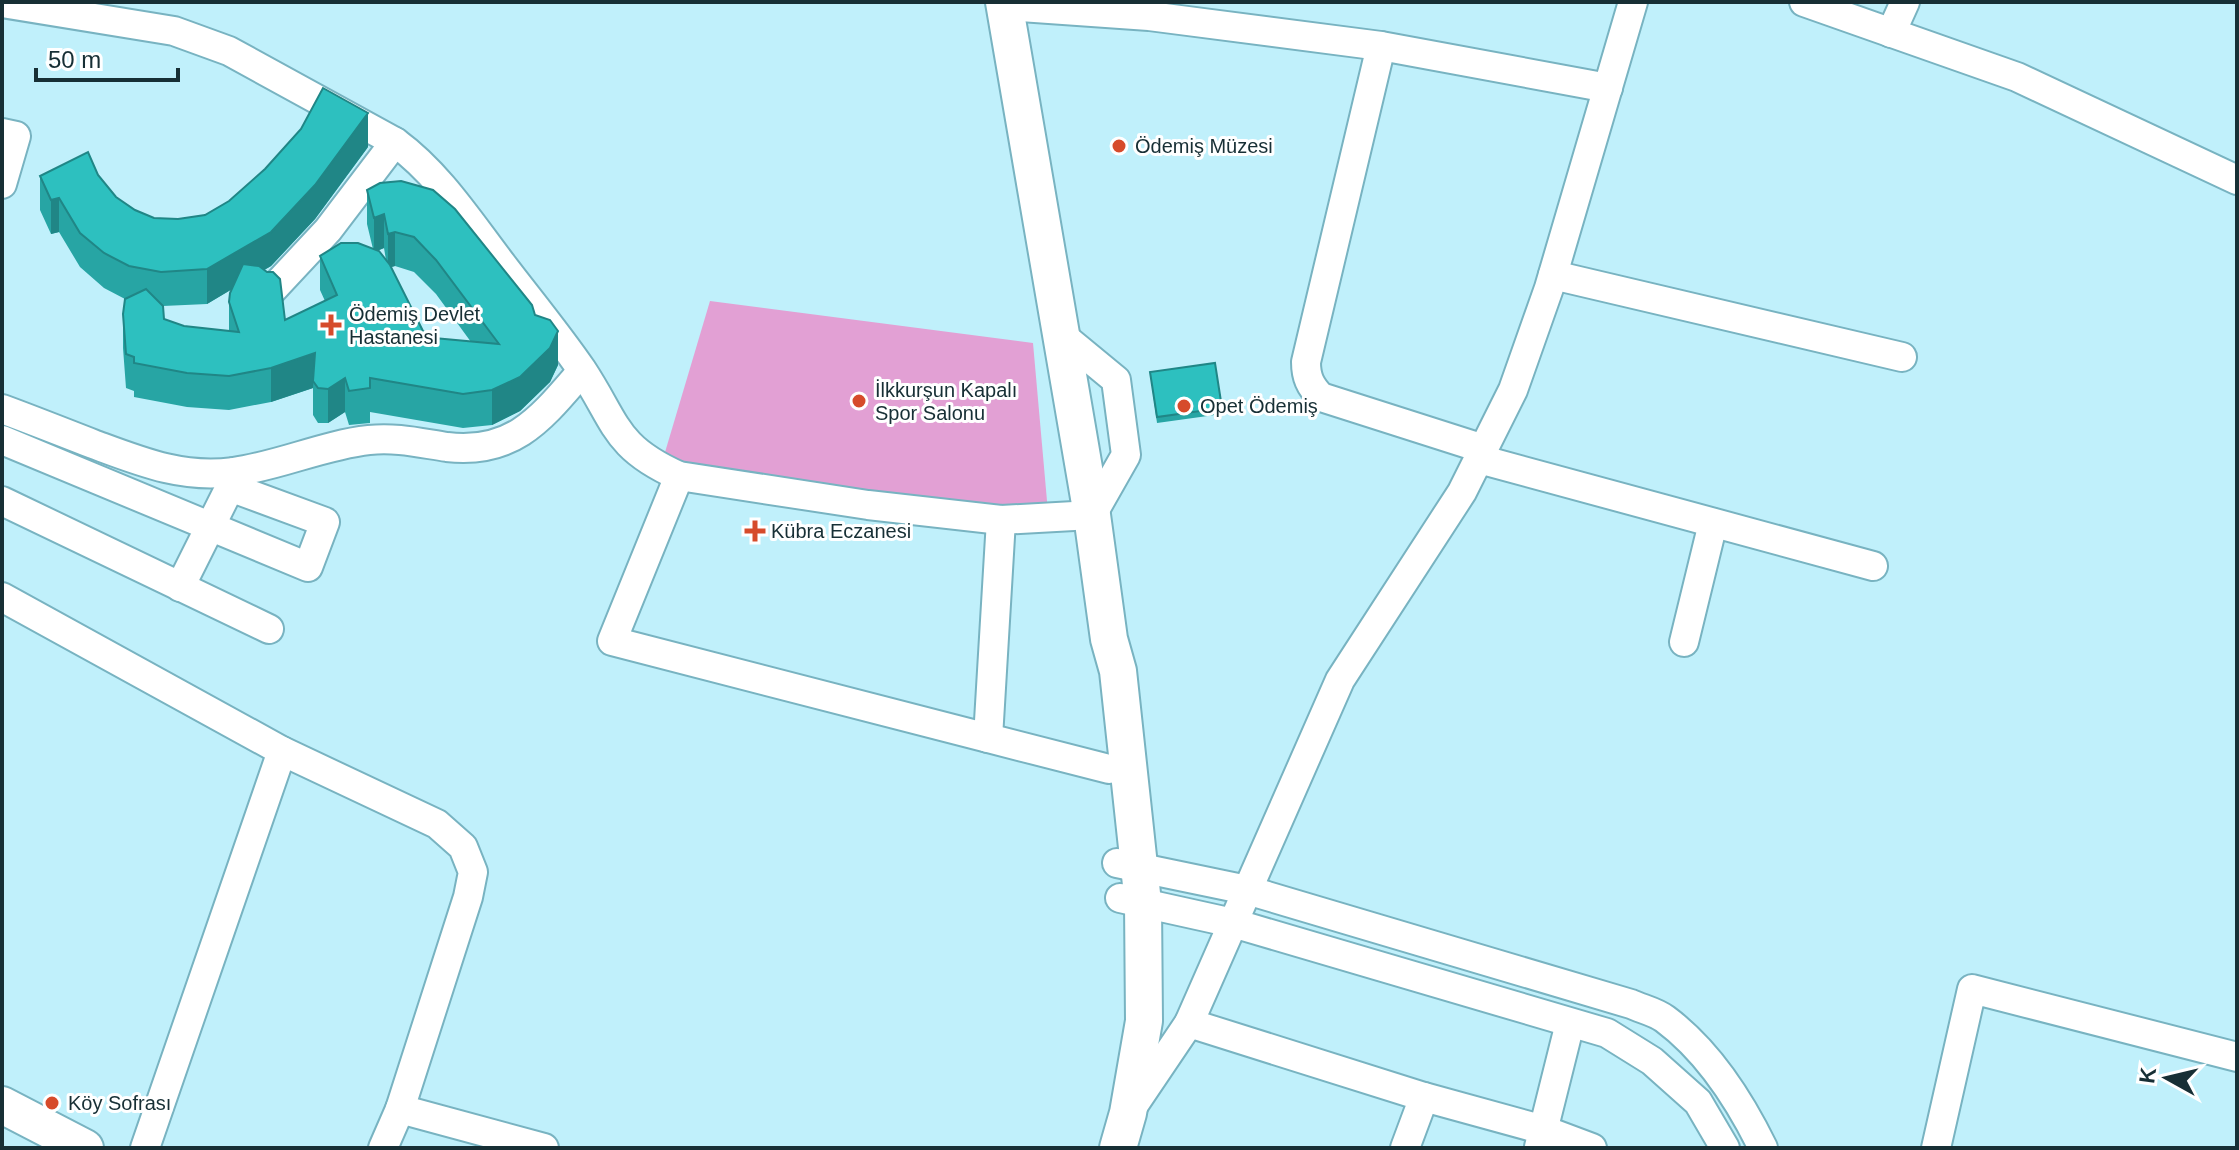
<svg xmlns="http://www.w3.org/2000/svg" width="2239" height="1150" font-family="Arial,sans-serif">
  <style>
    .green { fill: #e2a0d4 }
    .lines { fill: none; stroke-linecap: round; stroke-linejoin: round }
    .minor-casing { stroke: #78b3c1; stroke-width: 32 }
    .major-casing { stroke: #78b3c1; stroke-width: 40 }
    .minor { stroke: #fff; stroke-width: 28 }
    .major { stroke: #fff; stroke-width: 36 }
    .wall { fill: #27a5a4; fill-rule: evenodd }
    .shaded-wall { fill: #208686 }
    .building { fill: #2dc0bf; stroke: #208686; stroke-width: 2 }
    .poi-dot { fill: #d64b2b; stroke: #fff; stroke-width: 3 }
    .labels { text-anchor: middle; stroke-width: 6; stroke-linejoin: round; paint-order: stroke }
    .poi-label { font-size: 20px; fill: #172f35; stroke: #fff; text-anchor: start }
  </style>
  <rect width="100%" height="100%" fill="#c0f0fb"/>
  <path class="green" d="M710 301 1033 343 1048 512 845 499 663 459Z"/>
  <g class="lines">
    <defs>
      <g id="minor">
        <path d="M1804 2 2017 77 2237 180"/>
        <path d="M2 3 174 31 229 51 395 142C440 175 470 223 504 267 530 301 558 335 582 370 617 423 614 447 679 476L868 505 1001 520 1092 515 1126 455 1116 380 1059 333"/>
        <path d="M1005 6 1149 16 1381 46 1608 88"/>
        <path d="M1891 33 1905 2"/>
        <path d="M1381 46 1306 362C1306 377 1310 386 1321 397L1484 449"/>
        <path d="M2 133 16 136 2 184"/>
        <path d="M1553 275 1902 357"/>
        <path d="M272 290 328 230 395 142"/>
        <path d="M2 409C32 420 62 432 93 444 139 461 182 479 233 472 279 466 323 445 369 440 396 437 420 443 447 447 515 455 543 416 582 371"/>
        <path d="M2 440 308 567 325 522 230 487"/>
        <path d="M1479 459 1873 566"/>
        <path d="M679 476 612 641 988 738 1001 520"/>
        <path d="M2 501 269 629"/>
        <path d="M180 587 230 487 234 472"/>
        <path d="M2 597 282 751 437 824 463 847 473 872 468 897 400 1109 383 1148"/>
        <path d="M1684 642 1713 523"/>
        <path d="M988 738 1109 769"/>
        <path d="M1117 863 1247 890 1631 1004C1642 1009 1656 1012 1665 1019 1708 1051 1740 1101 1763 1148"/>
        <path d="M1120 898 1233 923 1607 1033 1652 1061 1698 1102 1725 1148"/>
        <path d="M1189 1023 1424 1097 1544 1130 1592 1148"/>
        <path d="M400 1109 544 1148"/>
        <path d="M1131 1109 1189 1023 1340 680 1462 492 1513 390 1549 288 1633 2"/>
        <path d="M1539 1147 1570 1023"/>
        <path d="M145 1148 282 751"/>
        <path d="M1405 1148 1424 1097"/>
        <path d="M1936 1148 1972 989 2237 1057"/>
      </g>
      <g id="major">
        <path d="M1004 2 1092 515 1109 639 1118 671 1143 903 1144 1021 1128 1113 1118 1148"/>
        <path d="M2 1105 85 1148"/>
      </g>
    </defs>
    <use href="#minor" class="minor-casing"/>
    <use href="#major" class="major-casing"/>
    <use href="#minor" class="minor"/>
    <use href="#major" class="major"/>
  </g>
  <g class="wall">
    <path d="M368 147 315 219 271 266 264 270 285 320 325 301 320 290V256L373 249 367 224V190L535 315 558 365 550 382 520 411 492 425 463 428 370 412V423L349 425 345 412 328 423H318L313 415V388L271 402 229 410 187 407 134 397V391L126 388 123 348V314L125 299 104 288 80 267 59 232 51 234 40 210V176L98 175 116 197 135 210 154 218 178 219 205 215 229 201ZM384 248 386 260 377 251ZM395 266 414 272 436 294 471 342 434 338 423 331 391 267ZM232 289 229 302V331L184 326 164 319 163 306 207 304Z"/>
    <path d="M1150 372 1222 408V414L1157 423Z"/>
  </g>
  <g class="shaded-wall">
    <path d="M368 113V147L315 219 271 266 207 304V269Z"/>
    <path d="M59 198V232L51 234V200Z"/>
    <path d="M384 214V248L374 252V218Z"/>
    <path d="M395 232V266L388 268V234Z"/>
    <path d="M558 331V365L550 382 520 411 492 425V390Z"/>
    <path d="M315 353 313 388 271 402V368Z"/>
    <path d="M345 378V412L328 423V389Z"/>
  </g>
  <g class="building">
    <path d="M323 88 368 113 315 185 271 232 207 269 161 272 129 266 104 253 80 233 59 198 51 200 40 176 88 152 98 175 116 197 135 210 154 218 178 219 205 215 229 201 265 169 301 129Z"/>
    <path d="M401 181 433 190 455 209 532 305 535 315 550 320 558 331 550 348 520 377 492 390 463 394 370 378V388L349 391 345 378 328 389 318 388 313 381 315 353 271 368 229 376 187 373 134 363V357L126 354 123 314 125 299 146 289 163 306 164 319 184 326 239 332 229 302 230 293 243 264 259 266 267 272H273L280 279 285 320 337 295 320 256 341 243H358L379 251 390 265 423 331 434 338 499 344 436 260 414 237 395 232 388 234 384 214 374 218 367 190 380 183Z"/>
    <path d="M1215 363 1222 408 1157 417 1150 372Z"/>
  </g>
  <g class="poi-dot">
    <circle cx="1119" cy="146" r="8"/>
    <path d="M327 313h8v8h8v8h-8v8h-8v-8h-8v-8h8z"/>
    <circle cx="859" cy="401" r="8"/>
    <circle cx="1184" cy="406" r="8"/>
    <path d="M751 519h8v8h8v8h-8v8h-8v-8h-8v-8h8z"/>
    <circle cx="52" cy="1103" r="8"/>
  </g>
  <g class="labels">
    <g class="poi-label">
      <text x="1135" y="153">Ödemiş Müzesi</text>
      <text x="349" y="321">Ödemiş Devlet<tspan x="349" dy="23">Hastanesi</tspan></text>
      <text x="875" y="397">İlkkurşun Kapalı<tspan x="875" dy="23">Spor Salonu</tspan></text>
      <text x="1200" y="413">Opet Ödemiş</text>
      <text x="771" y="538">Kübra Eczanesi</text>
      <text x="68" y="1110">Köy Sofrası</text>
    </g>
  </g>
  <rect width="2239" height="1150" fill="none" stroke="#172f35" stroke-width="8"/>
  <g transform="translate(2167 1078) rotate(278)" stroke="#ffffff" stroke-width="6" paint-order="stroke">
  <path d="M0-6L14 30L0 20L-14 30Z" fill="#172f35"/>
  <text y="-12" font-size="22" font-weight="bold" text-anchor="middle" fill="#172f35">K</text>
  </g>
  <path d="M36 68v12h142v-12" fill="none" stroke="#172f35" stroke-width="4"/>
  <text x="48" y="68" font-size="24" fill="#172f35" stroke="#ffffff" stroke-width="6" paint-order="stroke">50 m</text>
</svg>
